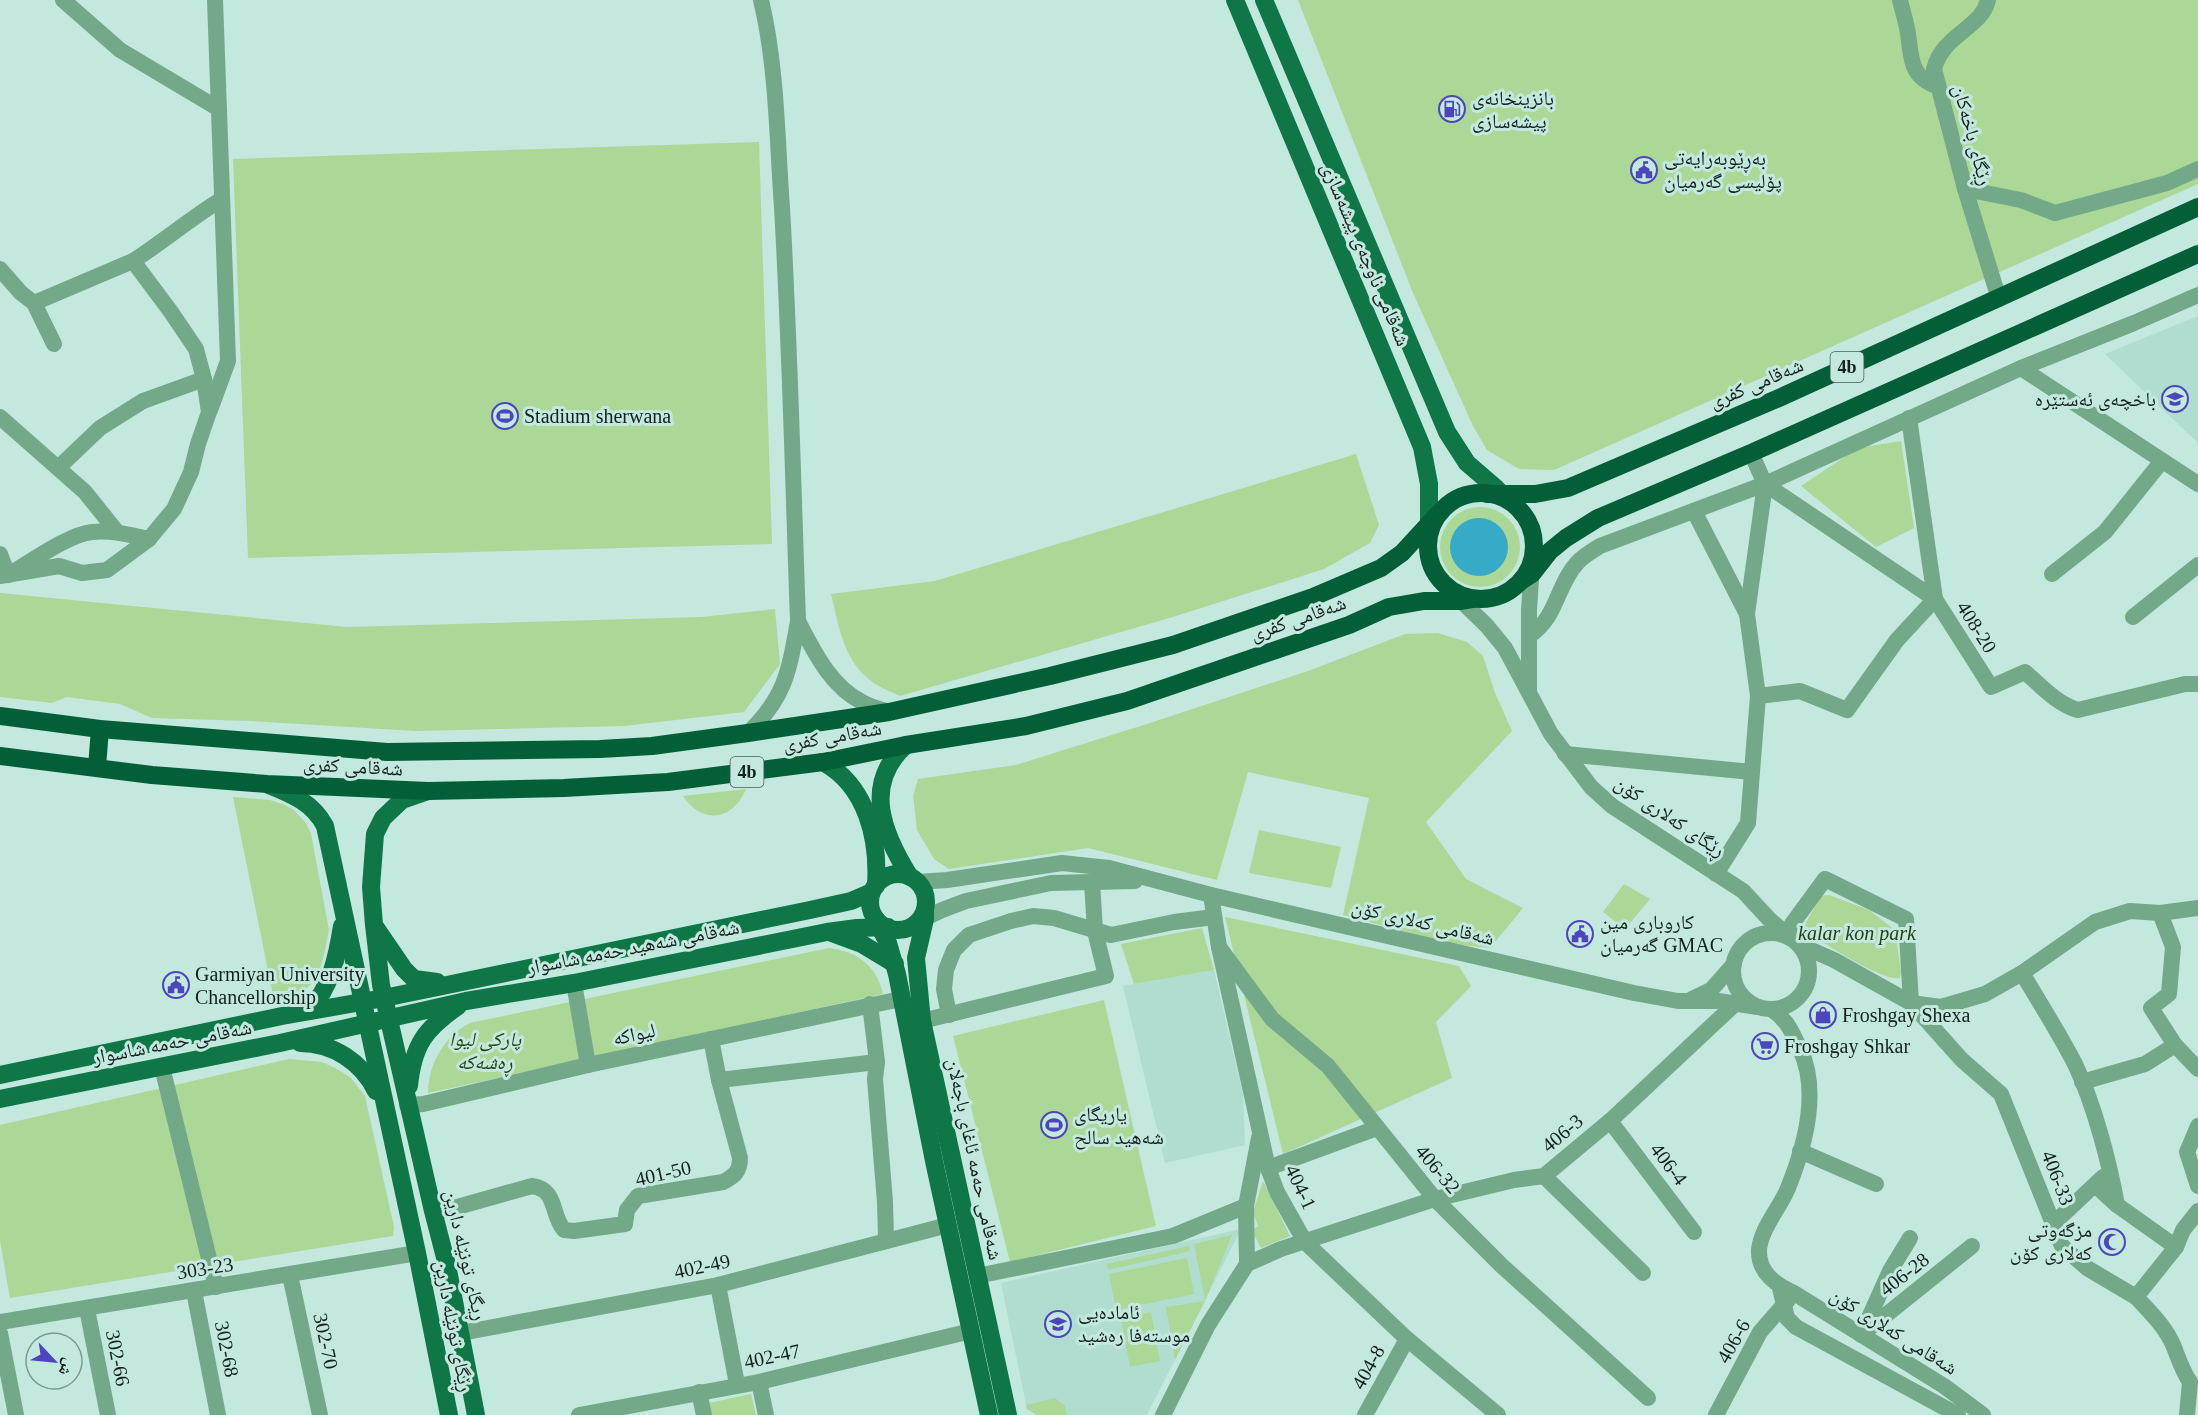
<svg xmlns="http://www.w3.org/2000/svg" width="2198" height="1415" font-family="'Times New Roman','Noto Naskh Arabic',serif">
  <style>
    .built { fill: #b1ddd1 }
    .green { fill: #abd797 }
    .water { fill: #36aac7 }
    .lines { fill: none; stroke-linecap: round; stroke-linejoin: round }
    .minor { stroke: #73a988; stroke-width: 16 }
    .major { stroke: #0e7647; stroke-width: 18 }
    .highway { stroke: #035f37; stroke-width: 18 }
    .labels { text-anchor: middle; stroke-width: 6; stroke-linejoin: round; paint-order: stroke }
    .shield { fill: #c3e8de; stroke: #485d58; stroke-width: 1.5 }
    .shield-label { font-size: 18px; font-weight: bold; fill: #14221f }
    .poi-label { font-size: 20px; fill: #14221f; stroke: #c3e8de; text-anchor: start }
    .street-label { font-size: 20px; fill: #14221f; stroke: #c3e8de }
    .park-label { font-size: 20px; font-style: italic; fill: #234211; stroke: #c3e8de }
  </style>
  <rect width="100%" height="100%" fill="#c3e8de"/>
  <g class="built">
    <path d="M2198 316V443L2105 354Z"/>
    <path d="M1214 970 1243 1095 1245 1145 1165 1163 1123 986Z"/>
    <path d="M1241 1229 1147 1415H1037L1027 1409 1001 1283Z"/>
  </g>
  <g class="green">
    <path d="M1298 0H2198V184L1554 470 1519 469 1487 450 1473 426 1413 293Z"/>
    <path d="M759 142 772 544 248 558 233 159Z"/>
    <path d="M1901 441 1914 528 1876 547 1801 486 1858 448Z"/>
    <path d="M1356 454 1379 525 1370 543 1324 569 1176 616 900 696C892 692 881 688 874 683 844 663 839 627 831 594L935 581Z"/>
    <circle cx="1480" cy="547" r="40"/>
    <path d="M0 593 347 627 702 617 775 609 780 664 744 712 624 726 416 731 251 721 152 718 120 704 67 697 52 703 0 697Z"/>
    <path d="M1438 633 1467 642 1483 656 1495 693 1512 731 1426 822 1466 879 1523 908 1490 948 1451 944 1343 915 1369 798 1248 772 1217 880 1088 848 949 869 934 859 917 830 913 796 918 779 1016 765 1147 724 1308 671 1405 634Z"/>
    <path d="M746 789C733 821 702 825 683 796Z"/>
    <path d="M233 797 270 800 285 805 294 810 306 823 311 834 329 930C325 948 322 977 306 989 298 995 283 997 274 1000Z"/>
    <path d="M1259 830 1341 847 1331 888 1249 873Z"/>
    <path d="M1624 884 1650 899 1625 929 1603 912Z"/>
    <path d="M1829 895 1869 910 1895 930 1901 972 1900 978C1885 983 1817 940 1803 928L1821 896Z"/>
    <path d="M1225 917 1459 966 1471 986 1436 1022 1452 1078 1283 1154Z"/>
    <path d="M1202 928 1214 970 1134 984 1121 944Z"/>
    <path d="M829 948C857 951 877 966 883 994L428 1093C428 1065 444 1036 470 1023Z"/>
    <path d="M1104 1000 1156 1226 1010 1262 953 1036Z"/>
    <path d="M289 1059 322 1062 337 1069 350 1077 365 1096 394 1227 393 1236 10 1298 0 1241V1125Z"/>
    <path d="M1263 1181 1290 1236 1261 1248 1252 1231 1258 1226 1253 1212Z"/>
    <path d="M1232 1235 1205 1301 1175 1360 1166 1307 1205 1301 1194 1244Z"/>
    <path d="M1189 1246 1190 1251 1108 1270 1107 1264Z"/>
    <path d="M1187 1258 1194 1294 1116 1310 1109 1274Z"/>
    <path d="M1151 1312 1160 1361 1130 1367 1121 1318Z"/>
    <path d="M751 1394 756 1415H712L709 1403Z"/>
    <path d="M1055 1398 1065 1406 1067 1415H1037L1027 1409 1026 1405Z"/>
  </g>
  <circle class="water" cx="1479" cy="547" r="29"/>
  <g class="lines">
    <g class="minor">
      <path d="M63 0 120 50 219 109"/>
      <path d="M1900 0C1902 9 1905 18 1907 28 1912 53 1907 76 1937 86"/>
      <path d="M1988 0C1982 28 1943 34 1934 69L1965 189 1999 299"/>
      <path d="M1965 189 2021 200 2055 213 2167 183 2198 169"/>
      <path d="M133 261C164 241 191 218 222 199"/>
      <path d="M0 269 21 293 34 303 54 344"/>
      <path d="M2021 368 2198 484"/>
      <path d="M210 410 228 361 215 0"/>
      <path d="M0 417 85 492 117 532"/>
      <path d="M1751 453 1765 484 1935 599 1991 687 2025 672C2041 686 2057 704 2078 710L2185 684H2198"/>
      <path d="M58 468 100 428 143 401 204 379"/>
      <path d="M1694 511 1747 614"/>
      <path d="M0 554 8 575C29 563 69 534 92 532 112 530 130 535 149 539"/>
      <path d="M2052 574 2105 532 2162 461"/>
      <path d="M0 576 59 566 82 573 107 570 149 539 174 509 191 472 198 444 209 412 204 379 196 349 171 312 133 261 34 303"/>
      <path d="M1450 590 1487 626 1505 648 1551 734 1591 787 1612 806 1743 891 1769 919 1790 937"/>
      <path d="M2133 617 2198 565"/>
      <path d="M798 621C814 651 830 686 862 702 870 707 880 709 889 712"/>
      <path d="M1529 636C1558 617 1556 586 1577 563 1583 556 1592 551 1600 546L1765 484 2021 368 2134 323 2198 295"/>
      <path d="M1529 691V610L1532 564"/>
      <path d="M1758 696 1800 691 1847 710 1897 640 1935 599 1909 418"/>
      <path d="M748 733C786 696 789 671 798 621 793 483 790 345 782 208 777 139 777 67 761 0"/>
      <path d="M1565 754 1752 772"/>
      <path d="M1716 874 1748 823 1758 696 1747 614 1765 484"/>
      <path d="M918 882 947 880 1062 863 1109 868 1211 895 1634 993 1678 1001H1718L1758 1007"/>
      <path d="M1211 895 1219 947 1268 1168 1277 1192 1305 1242 1407 1339 1498 1415"/>
      <path d="M2160 913 2173 947 2169 994 2151 1008 2175 1045 2198 1069"/>
      <path d="M917 922 942 910 966 901 1051 883 1135 881"/>
      <circle cx="1771" cy="971" r="38"/>
      <path d="M1790 937 1792 924 1825 879 1906 919 1911 1003"/>
      <path d="M1800 945 1834 960 1911 1003 1941 1007 1985 994 2022 973 2095 922 2130 911 2160 913 2198 908"/>
      <path d="M1219 947 1272 1019 1328 1066 1435 1199 1501 1265 1648 1398"/>
      <path d="M2022 973C2040 1003 2059 1033 2075 1064 2094 1104 2109 1161 2117 1205"/>
      <path d="M574 983 588 1065"/>
      <path d="M1692 999 1711 990 1734 964"/>
      <path d="M1911 1003 1962 1060 2001 1094 2062 1246 2087 1268 2136 1297 2176 1247 2183 1230 2198 1211"/>
      <path d="M870 1004 877 1062 875 1079 885 1202 886 1240"/>
      <path d="M1771 1009C1787 1019 1792 1032 1800 1049 1820 1091 1805 1146 1788 1188 1780 1208 1761 1228 1759 1250 1758 1273 1776 1285 1794 1293L1944 1386 1983 1415"/>
      <path d="M949 1015 944 989 946 970 954 950 969 935 1011 921 1033 916 1054 918 1111 935 1174 922 1214 917"/>
      <path d="M922 1021 1106 976 1095 931 1092 882"/>
      <path d="M162 1067 216 1287"/>
      <path d="M719 1080 877 1062"/>
      <path d="M2082 1082 2145 1064 2175 1045"/>
      <path d="M407 1105 423 1104 588 1065 901 999"/>
      <path d="M1610 1121 1694 1232"/>
      <path d="M2198 1126 2187 1152 2198 1186"/>
      <path d="M1800 1151 1876 1184"/>
      <path d="M1268 1168 1377 1128"/>
      <path d="M1544 1176 1643 1273"/>
      <path d="M2095 1185 2117 1205 2176 1247"/>
      <path d="M433 1211 450 1209 532 1186C558 1190 550 1213 564 1230L574 1231 625 1224 627 1210 638 1196 723 1182C735 1176 740 1171 740 1158L719 1080 711 1039"/>
      <path d="M2053 1224 2103 1177"/>
      <path d="M1247 1264 1246 1206 1259 1138"/>
      <path d="M290 1275 320 1415"/>
      <path d="M977 1276 1173 1236 1246 1206"/>
      <path d="M718 1285 737 1384"/>
      <path d="M1780 1288 1787 1318 1796 1327 1958 1415"/>
      <path d="M194 1291 218 1415"/>
      <path d="M2136 1297C2150 1312 2166 1327 2174 1347 2179 1360 2182 1370 2190 1382L2187 1415"/>
      <path d="M87 1309 108 1415"/>
      <path d="M0 1322 417 1253"/>
      <path d="M1863 1331 1890 1271 1910 1238"/>
      <path d="M0 1333 16 1415"/>
      <path d="M461 1333 718 1285 948 1225"/>
      <path d="M1861 1335 1972 1246"/>
      <path d="M759 1382 766 1415"/>
      <path d="M699 1392 704 1415"/>
      <path d="M579 1415 759 1382 971 1331"/>
      <path d="M1163 1415 1208 1325 1247 1264 1281 1249 1435 1199 1514 1180 1544 1176 1610 1121 1736 1003"/>
      <path d="M1365 1415 1407 1339"/>
      <path d="M1716 1415 1760 1332 1788 1300"/>
    </g>
    <g class="major">
      <path d="M1235 0 1422 447 1429 484V532"/>
      <path d="M1264 0 1447 432 1467 463 1496 488 1507 500"/>
      <path d="M906 745C862 784 883 834 910 877"/>
      <path d="M823 762C867 786 879 839 876 886"/>
      <path d="M269 785C292 794 313 803 325 826L417 1253 449 1415"/>
      <path d="M428 791 402 800 383 818 375 834 371 887 374 925 381 985 433 1211 447 1265 476 1415"/>
      <circle cx="898" cy="902" r="28"/>
      <path d="M925 910V919L916 958 922 1021 1008 1415"/>
      <path d="M875 918 888 943 897 974 934 1161 989 1415"/>
      <path d="M376 928 404 969 414 979 437 982"/>
      <path d="M832 933 862 944 895 964"/>
      <path d="M309 1011C331 986 337 958 342 926"/>
      <path d="M300 1043C333 1043 362 1062 376 1091"/>
      <path d="M0 1075 282 1016 384 998 810 910 851 901 872 892"/>
      <path d="M409 1086C413 1045 425 1029 458 1006"/>
      <path d="M0 1099 280 1043 466 1001 574 983 827 932 857 928 888 927"/>
    </g>
    <g class="highway">
      <circle cx="1481" cy="546" r="53"/>
      <path d="M1487 494H1535L1568 488 1779 398 2198 207"/>
      <path d="M1521 581 1532 574 1550 551 1566 538 1598 518 1751 453 2198 254"/>
      <path d="M0 716 100 729 387 752 600 749 652 746 748 733 889 712 1050 676 1173 645 1313 597 1381 568 1402 553 1438 514"/>
      <path d="M0 756 152 775 267 784 428 791 564 788 668 782 823 762 906 745 1026 726 1127 701 1349 625 1389 607 1424 601H1460L1472 599"/>
      <path d="M97 767 100 729"/>
    </g>
  </g>
  <defs>
    <symbol id="fuel-ring" viewBox="-11 -11 22 22"><circle r="9.5" fill="#c3e8de" stroke="#4c45bc" stroke-width="1.5"/><path d="M-5.5-6h7V0h2V4h1.3V-2.5L3-4.5l.8-.8L6-3V5H2.5V1h-1V6h-7ZM-4.2-4.7v3.2H.2V-4.7Z" fill="#4c45bc"/></symbol>
    <symbol id="civic-ring" viewBox="-11 -11 22 22"><circle r="9.5" fill="#c3e8de" stroke="#4c45bc" stroke-width="1.5"/><path d="M-.6-6.5H3V-4.5H.6V-3L4-1V1h2V6H-6V1h2V-1L-.6-3ZM-1.2 2.5V6h2.4V2.5Z" fill="#4c45bc"/></symbol>
    <symbol id="school-ring" viewBox="-11 -11 22 22"><circle r="9.5" fill="#c3e8de" stroke="#4c45bc" stroke-width="1.5"/><path d="M0-5L7-2L0 1L-7-2ZM-4 1L0 2.5L4 1V4Q0 6-4 4Z" fill="#4c45bc"/></symbol>
    <symbol id="stadium-ring" viewBox="-11 -11 22 22"><circle r="9.5" fill="#c3e8de" stroke="#4c45bc" stroke-width="1.5"/><path d="M0-5a6.5 5 0 1 0 0 10a6.5 5 0 1 0 0-10ZM-3.5-1.8h7v3.6h-7Z" fill="#4c45bc"/></symbol>
    <symbol id="shop-ring" viewBox="-11 -11 22 22"><circle r="9.5" fill="#c3e8de" stroke="#4c45bc" stroke-width="1.5"/><path d="M-5-2.5h2.3a2.7 3.5 0 0 1 5.4 0H5L5.5 6h-11ZM-1.5-2.5h3a1.5 2.3 0 0 0-3 0Z" fill="#4c45bc"/></symbol>
    <symbol id="supermarket-ring" viewBox="-11 -11 22 22"><circle r="9.5" fill="#c3e8de" stroke="#4c45bc" stroke-width="1.5"/><path d="M-6-5.5h2.5l.6 2H6L4.5 2H-2.5L-4.4-4H-6ZM-1.5 3.2a1.3 1.3 0 1 0 .1 0ZM3 3.2a1.3 1.3 0 1 0 .1 0Z" fill="#4c45bc"/></symbol>
    <symbol id="mosque-ring" viewBox="-11 -11 22 22"><circle r="9.5" fill="#c3e8de" stroke="#4c45bc" stroke-width="1.5"/><path d="M3.5-4.9A6 6 0 1 0 3.5 4.9A5 5 0 1 1 3.5-4.9Z" fill="#4c45bc"/></symbol>
  </defs>
  <g fill-rule="evenodd">
    <use href="#fuel-ring" x="1437" y="94" width="30" height="30"/>
    <use href="#civic-ring" x="1629" y="155" width="30" height="30"/>
    <use href="#school-ring" x="2160" y="384" width="30" height="30"/>
    <use href="#stadium-ring" x="490" y="401" width="30" height="30"/>
    <use href="#civic-ring" x="1565" y="919" width="30" height="30"/>
    <use href="#civic-ring" x="161" y="970" width="30" height="30"/>
    <use href="#shop-ring" x="1808" y="1000" width="30" height="30"/>
    <use href="#supermarket-ring" x="1750" y="1031" width="30" height="30"/>
    <use href="#stadium-ring" x="1039" y="1110" width="30" height="30"/>
    <use href="#mosque-ring" x="2097" y="1227" width="30" height="30"/>
    <use href="#school-ring" x="1043" y="1309" width="30" height="30"/>
  </g>
  <g class="labels">
    <g class="shield">
      <rect x="1830.5" y="352" width="33" height="30" rx="4.5"/>
      <rect x="730.5" y="757" width="33" height="30" rx="4.5"/>
    </g>
    <g class="shield-label">
      <text x="1847" y="373">4b</text>
      <text x="747" y="778">4b</text>
    </g>
    <g class="poi-label">
      <text x="1472" y="105">بانزینخانەی<tspan x="1472" dy="23">پیشەسازی</tspan></text>
      <text x="1664" y="165">بەڕێوبەرایەتی<tspan x="1664" dy="23">پۆلیسی گەرمیان</tspan></text>
      <text x="2156" y="406" text-anchor="end">باخچەی ئەستێرە</text>
      <text x="524" y="423">Stadium sherwana</text>
      <text x="1600" y="929">کاروباری مین<tspan x="1600" dy="23">گەرمیان GMAC</tspan></text>
      <text x="195" y="981">Garmiyan University<tspan x="195" dy="23">Chancellorship</tspan></text>
      <text x="1842" y="1022">Froshgay Shexa</text>
      <text x="1784" y="1053">Froshgay Shkar</text>
      <text x="1074" y="1121">یاریگای<tspan x="1074" dy="23">شەهید سالح</tspan></text>
      <text x="2092" y="1237" text-anchor="end">مزگەوتی<tspan x="2092" dy="23">کەلاری کۆن</tspan></text>
      <text x="1078" y="1319">ئامادەیی<tspan x="1078" dy="23">موستەفا رەشید</tspan></text>
    </g>
    <g class="street-label">
      <text transform="translate(1973 135) rotate(75)" y="7">ڕێگای باخەکان</text>
      <text transform="translate(1366 254) rotate(67)" y="7">شەقامی ناوچەی پیشەسازی</text>
      <text transform="translate(1756 383) rotate(-23)" y="7">شەقامی کفری</text>
      <text transform="translate(1298 618) rotate(-19)" y="7">شەقامی کفری</text>
      <text transform="translate(1977 627) rotate(58)" y="7">408-20</text>
      <text transform="translate(832 736) rotate(-10)" y="7">شەقامی کفری</text>
      <text transform="translate(353 766) rotate(3)" y="7">شەقامی کفری</text>
      <text transform="translate(1670 816) rotate(34)" y="7">ڕێگای کەلاری کۆن</text>
      <text transform="translate(1423 922) rotate(13)" y="7">شەقامی کەلاری کۆن</text>
      <text transform="translate(633 947) rotate(-11)" y="7">شەقامی شەهید حەمە شاسوار</text>
      <text transform="translate(634 1034) rotate(-12)" y="7">لیواکە</text>
      <text transform="translate(172 1042) rotate(-11)" y="7">شەقامی حەمە شاسوار</text>
      <text transform="translate(1562 1133) rotate(-40)" y="7">406-3</text>
      <text transform="translate(975 1159) rotate(78)" y="7">شەقامی حەمە ئاغای باجەلان</text>
      <text transform="translate(1669 1164) rotate(53)" y="7">406-4</text>
      <text transform="translate(1438 1169) rotate(50)" y="7">406-32</text>
      <text transform="translate(663 1173) rotate(-13)" y="7">401-50</text>
      <text transform="translate(2058 1178) rotate(69)" y="7">406-33</text>
      <text transform="translate(1301 1187) rotate(65)" y="7">404-1</text>
      <text transform="translate(466 1255) rotate(77)" y="7">ڕیگای تونێلە دارین</text>
      <text transform="translate(702 1266) rotate(-12)" y="7">402-49</text>
      <text transform="translate(205 1268) rotate(-9)" y="7">303-23</text>
      <text transform="translate(1904 1274) rotate(-38)" y="7">406-28</text>
      <text transform="translate(454 1326) rotate(79)" y="7">ڕێگای تونێلە دارین</text>
      <text transform="translate(1894 1331) rotate(32)" y="7">شەقامی کەلاری کۆن</text>
      <text transform="translate(326 1341) rotate(78)" y="7">302-70</text>
      <text transform="translate(1733 1341) rotate(-60)" y="7">406-6</text>
      <text transform="translate(227 1349) rotate(79)" y="7">302-68</text>
      <text transform="translate(772 1356) rotate(-12)" y="7">402-47</text>
      <text transform="translate(118 1358) rotate(79)" y="7">302-66</text>
      <text transform="translate(1368 1367) rotate(-61)" y="7">404-8</text>
    </g>
    <g class="park-label">
      <text x="1857" y="940">kalar kon park</text>
      <text x="485" y="1046">پارکی لیوا<tspan x="485" dy="23">ڕەشەکە</tspan></text>
    </g>
  </g>
  <g transform="translate(54 1361) rotate(116)"><circle r="28" fill="#c3e8de" stroke="#7d9992" stroke-width="1.5"/>
  <path d="M0-4.5L10 22L0 15L-10 22Z" fill="#4c45bc"/>
  <text y="-9" font-size="16" font-weight="bold" text-anchor="middle" fill="#14221f">ش</text>
  </g>
</svg>
